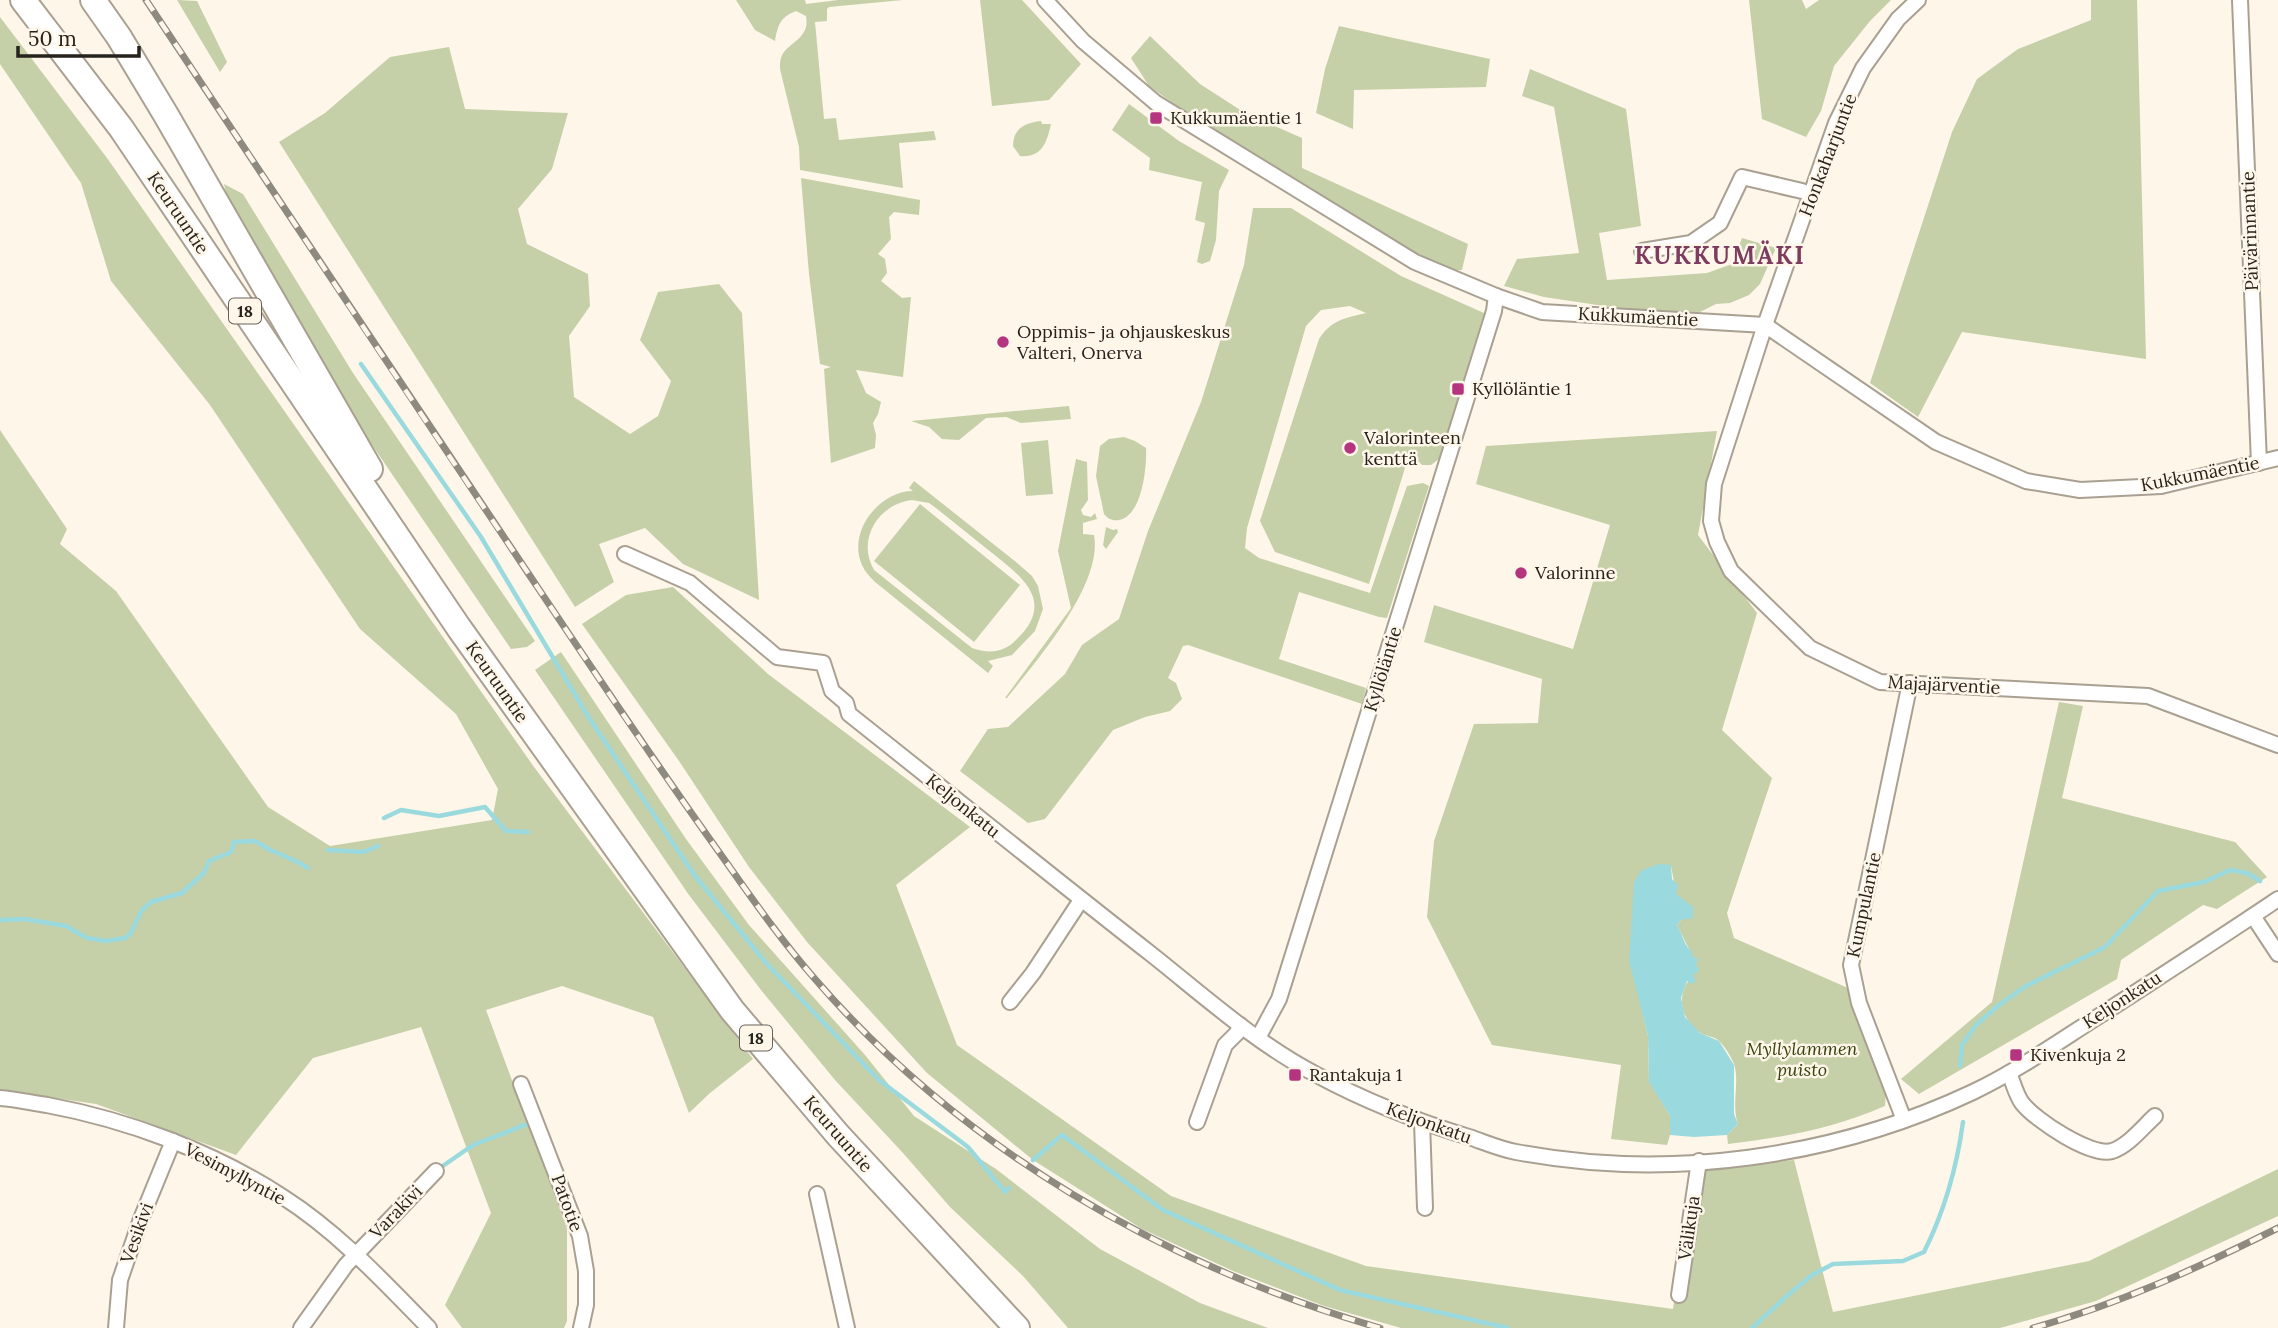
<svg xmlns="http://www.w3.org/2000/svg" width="2278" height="1328" font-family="Lora,serif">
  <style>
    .green { fill: #c5d0a8; fill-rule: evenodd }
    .water { fill: #9adade }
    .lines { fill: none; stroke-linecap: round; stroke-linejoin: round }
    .stream { stroke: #9adade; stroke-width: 4.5 }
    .street-casing { stroke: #a9a091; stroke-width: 18 }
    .highway-casing { stroke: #a9a091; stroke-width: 28 }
    .street { stroke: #fff; stroke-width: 14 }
    .highway { stroke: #fff; stroke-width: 24 }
    .rail-casing { stroke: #8f8a80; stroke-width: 7 }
    .rail { stroke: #fef6e9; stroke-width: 4.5; stroke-dasharray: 13; stroke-linecap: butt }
    .poi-dot { fill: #b43480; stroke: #fef6e9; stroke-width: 2.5 }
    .labels { text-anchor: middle; stroke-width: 5; stroke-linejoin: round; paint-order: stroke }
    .shield { fill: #fef6e9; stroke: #67625a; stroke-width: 2 }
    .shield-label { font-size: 16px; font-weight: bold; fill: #26221c }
    .poi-label { font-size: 18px; fill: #26221c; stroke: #fef6e9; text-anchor: start }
    .street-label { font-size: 18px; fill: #26221c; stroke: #fef6e9 }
    .park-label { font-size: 18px; font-style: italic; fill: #37420c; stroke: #fef6e9 }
    .district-label { font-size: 24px; font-weight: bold; letter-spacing: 2px; fill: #7d3c5f; stroke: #fef6e9 }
  </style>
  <rect width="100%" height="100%" fill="#fef6e9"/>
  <g class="green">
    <path d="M177 0 197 1 227 62 220 72Z"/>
    <path d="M736 0H805L806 4 838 0H903L829 7 827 9V21L815 22 824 119 836 118 839 140 934 131 936 140 899 143 903 188 800 170 799 147 780 69C780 63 780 57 784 52 793 41 810 36 806 16L796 11C780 17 778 25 775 41L755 30Z"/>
    <path d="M980 0H1022L1081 64 1049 100 992 106Z"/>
    <path d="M1749 0H1802L1806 9 1819 0H1891L1870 21 1834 66 1821 111 1806 137 1762 119Z"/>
    <path d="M2091 0H2137L2146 359 1962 332 1918 417 1870 383 1952 132 1977 79 2018 49 2091 20Z"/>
    <path d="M0 17 107 158 534 767 753 1059 710 1093 689 1113 653 1017 562 986 486 1010 567 1229V1321L564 1328H462L445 1305 491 1213 421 1027 313 1058 236 1155 96 1104 0 1090V430L67 529 60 544 116 591 268 807 330 846 492 820 498 789 456 714 360 629 210 405 111 281 81 183 0 64Z"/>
    <path d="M1339 26 1490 59 1486 87 1354 90 1353 129 1316 113 1325 69Z"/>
    <path d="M1150 36 1200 84 1245 113 1302 138V168L1468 244 1462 270H1450L1416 254 1191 116 1149 86 1131 58Z"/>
    <path d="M449 47 465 109 568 113 552 169 518 209 527 244 588 274 590 306 569 336 574 397 630 434 658 416 671 381 640 340 658 292 719 284 742 313 759 600 683 564 645 528 599 544 614 582 575 607 279 142 325 113 390 57Z"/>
    <path d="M1530 69 1626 109 1641 226 1599 233 1607 280 1707 273 1732 264 1742 238 1776 248 1760 284 1749 295 1730 303 1716 304 1700 312 1631 310 1544 297 1504 286 1517 259 1579 253 1554 107 1522 96Z"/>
    <path d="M1129 104 1179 141 1229 170 1219 191 1216 240 1210 261 1202 264 1197 262 1205 223 1195 220 1202 182 1149 170 1150 158 1112 130Z"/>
    <path d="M1041 121 1042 124H1051C1047 142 1042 158 1020 156L1013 146C1013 129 1024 123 1041 121Z"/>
    <path d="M801 178 920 200 919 215 894 212 889 217 891 239 878 254 885 259 887 273 881 281 902 298 911 297 903 377 856 370 866 393 881 402 878 414 873 423 876 435 875 448 831 463 824 369 831 367 820 364 809 274Z"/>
    <path d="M224 184 243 194 353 373 535 641 527 647 511 649 349 411 228 202Z"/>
    <path d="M1253 208H1291L1401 276 1484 313 1439 459 1431 465H1422L1414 457 1405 468 1369 584 1275 552 1260 521 1319 339C1331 320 1345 318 1366 313L1350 306 1321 310 1306 326 1247 528 1245 548 1259 558 1370 593 1407 486 1423 483 1429 486 1387 618 1379 617 1299 592 1279 659 1366 688 1362 704 1188 645 1183 646 1168 678 1176 683 1182 699 1170 711 1145 717 1113 730 1045 819 1028 823 960 771 988 729 1008 727 1065 674 1082 645 1119 619 1148 531 1201 402 1244 265Z"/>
    <path d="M1069 406 1071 419 1021 423 1006 417 986 418 959 440 942 439 929 427 911 421Z"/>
    <path d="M1717 431 1698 535 1757 613 1722 730 1772 778 1727 913 1734 938 1848 988 1886 1092 1885 1106C1831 1129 1786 1137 1728 1144L1727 1135 1738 1124C1731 1105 1740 1082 1734 1064 1732 1058 1724 1045 1719 1041 1714 1036 1704 1036 1699 1032 1679 1017 1676 993 1693 975V957L1677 925 1681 920 1671 866 1641 1007 1648 1036 1649 1081 1670 1116V1135L1667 1145 1611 1139 1621 1065 1492 1045 1427 917 1434 841 1474 724 1538 723 1542 679 1424 642 1434 605 1573 649 1610 525 1476 484 1486 446Z"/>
    <path d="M1124 437 1135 441 1146 448C1147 467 1142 516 1119 520 1112 521 1108 519 1104 514L1096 476 1100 446 1109 439Z"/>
    <path d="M1048 440 1053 494 1026 496 1021 443Z"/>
    <path d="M1076 459 1087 462 1088 500 1081 510 1083 515 1091 517 1095 513 1097 519 1083 523V534L1094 535C1103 585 1037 660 1007 698H1005L1071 608 1058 551Z"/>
    <path d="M914 481 1016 562 1032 576 1038 586 1043 609 1035 631 1012 655 988 661 993 666 988 673 875 582C870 577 865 572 862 565 847 532 879 491 913 491L909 488ZM912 500 929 503 936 508C953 522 970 535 987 549 1018 574 1058 599 1017 639 1004 653 989 654 972 648L874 570C856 539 879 504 912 500Z"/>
    <path d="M920 504 1020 585 974 642 874 561Z"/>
    <path d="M1106 527 1113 530 1117 529 1118 532 1106 549 1103 545Z"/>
    <path d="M673 587 768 674 970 827 896 885 957 1045 1171 1196 1366 1266 1673 1309 1691 1171 1794 1160 1833 1312 2089 1261 2278 1169V1216L2096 1301 2000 1328H1401L1324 1306 1233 1271 1142 1229 1033 1160 927 1073 807 942 749 867 679 761 582 624 626 595Z"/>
    <path d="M561 652 686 839 749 925 865 1055 914 1116 996 1169 1100 1249 1200 1303 1268 1328H1068L1023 1276 950 1207 903 1153 835 1080 761 990 689 895 535 670Z"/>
    <path d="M2059 702 2083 706 2062 798 2235 842 2267 877 2217 909 2203 905 2121 960 2117 979 1919 1094 1901 1079 1992 1002Z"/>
  </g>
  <path class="water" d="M1659 864 1671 865 1672 879 1678 885 1676 894 1693 907V918L1681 920 1677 925C1682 933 1684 945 1691 951L1693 957 1698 959 1696 964 1699 971 1693 975 1696 981 1692 984 1687 981 1681 998 1685 1017 1700 1033 1719 1041 1734 1065V1114L1738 1124 1727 1135 1694 1137 1670 1135V1116L1649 1082 1648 1036 1629 961 1634 882 1642 870Z"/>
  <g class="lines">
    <g class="stream">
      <path d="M361 364 481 537 589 718 695 876 767 964 879 1080 968 1147 1005 1192 1009 1188"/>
      <path d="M384 818 401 810 439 816 485 807 506 831 528 832"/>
      <path d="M328 850 364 852 378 846"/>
      <path d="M0 920 25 919 66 926 87 938 106 941 125 938 130 934 142 910 151 902 182 893 204 873 209 861 231 852 234 842 255 841 270 850 296 861 308 868"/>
      <path d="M1960 1066 1962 1045 1976 1025 1999 1005 2026 986 2105 947 2158 891 2204 882 2230 870 2247 873 2260 881"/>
      <path d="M1033 1160 1062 1135 1163 1210 1340 1290 1508 1328"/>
      <path d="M437 1170 473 1145 530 1123"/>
      <path d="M1752 1328 1789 1294 1812 1275 1833 1264 1903 1261 1924 1252C1944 1212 1957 1166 1963 1122"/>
    </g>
    <defs>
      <g id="street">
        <path d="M1045 0 1083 41 1156 103 1415 262 1496 296 1542 312 1765 325 1936 442 2026 481 2080 490 2161 486 2278 458"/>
        <path d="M1918 0 1898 19 1863 68 1836 123 1765 325 1714 484 1711 521 1717 542 1731 571 1810 648 1880 682 2148 696 2278 745"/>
        <path d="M2240 0 2259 463"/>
        <path d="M1642 251 1691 243 1720 223 1742 177 1802 191"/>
        <path d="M625 554 690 583 777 657 823 663 832 691 846 703 849 714C950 794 1050 875 1151 954 1204 996 1257 1044 1317 1075 1365 1101 1416 1121 1469 1137 1484 1142 1500 1149 1516 1152 1668 1181 1833 1158 1973 1092 2017 1071 2058 1042 2099 1016 2159 977 2219 939 2278 899"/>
        <path d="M2253 916 2278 954"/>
        <path d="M1010 1002 1033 973 1081 900"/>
        <path d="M1258 1038 1279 999 1494 311 1496 296"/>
        <path d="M2009 1073C2013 1082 2016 1095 2022 1103 2035 1120 2091 1157 2112 1151 2128 1146 2143 1127 2155 1116"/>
        <path d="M521 1084 580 1236 586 1271V1305L581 1328"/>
        <path d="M0 1098C16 1099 32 1103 47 1105 128 1120 214 1152 283 1197 338 1232 384 1282 429 1328"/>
        <path d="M1904 1120 1859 1003 1851 965 1910 683"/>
        <path d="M1197 1122 1225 1045 1237 1033 1240 1025"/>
        <path d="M1422 1122 1425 1208"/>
        <path d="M817 1194 847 1328"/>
        <path d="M1679 1295 1699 1161"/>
        <path d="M116 1328 120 1280 141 1219 173 1141"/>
        <path d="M301 1328 346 1265 436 1171"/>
      </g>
      <g id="highway">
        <path d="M23 0 121 128 459 628 732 1010 838 1135 1017 1328"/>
        <path d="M93 0 119 37 166 115 370 469"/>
      </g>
    </defs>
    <use href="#street" class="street-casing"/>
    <use href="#highway" class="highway-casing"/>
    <use href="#street" class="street"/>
    <use href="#highway" class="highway"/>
    <defs>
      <g id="rail">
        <path d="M146 0C272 189 397 379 524 567 587 661 649 754 714 845 747 891 778 937 815 979 962 1149 1165 1266 1380 1328"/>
        <path d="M2033 1328C2119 1304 2198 1268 2278 1228"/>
      </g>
    </defs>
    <use href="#rail" class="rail-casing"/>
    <use href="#rail" class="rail"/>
  </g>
  <g class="poi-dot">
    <rect x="1149" y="111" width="14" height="14" rx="3.5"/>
    <circle cx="1003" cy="342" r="7"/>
    <rect x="1451" y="382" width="14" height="14" rx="3.5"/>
    <circle cx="1350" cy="448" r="7"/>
    <circle cx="1521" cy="573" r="7"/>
    <rect x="2009" y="1048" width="14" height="14" rx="3.5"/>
    <rect x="1288" y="1068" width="14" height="14" rx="3.5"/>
  </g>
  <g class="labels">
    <g class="shield">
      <rect x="229" y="298.5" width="32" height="25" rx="5"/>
      <rect x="740" y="1025.5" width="32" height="25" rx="5"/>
    </g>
    <g class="shield-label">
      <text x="245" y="317">18</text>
      <text x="756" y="1044">18</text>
    </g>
    <g class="poi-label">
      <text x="1170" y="124">Kukkumäentie 1</text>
      <text x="1017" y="338">Oppimis- ja ohjauskeskus<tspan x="1017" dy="21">Valteri, Onerva</tspan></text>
      <text x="1472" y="395">Kyllöläntie 1</text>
      <text x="1364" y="444">Valorinteen<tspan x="1364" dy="21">kenttä</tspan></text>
      <text x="1535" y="579">Valorinne</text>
      <text x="2030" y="1061">Kivenkuja 2</text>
      <text x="1309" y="1081">Rantakuja 1</text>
    </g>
    <g class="street-label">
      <text transform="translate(1828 155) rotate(-69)" y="6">Honkaharjuntie</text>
      <text transform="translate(178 213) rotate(56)" y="6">Keuruuntie</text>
      <text transform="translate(2250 231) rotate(-92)" y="6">Päivärinnantie</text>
      <text transform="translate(1638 317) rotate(3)" y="6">Kukkumäentie</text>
      <text transform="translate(2200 474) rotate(-11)" y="6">Kukkumäentie</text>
      <text transform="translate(1383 669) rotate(-73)" y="6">Kyllöläntie</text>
      <text transform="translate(497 682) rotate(55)" y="6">Keuruuntie</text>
      <text transform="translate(1944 685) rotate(3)" y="6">Majajärventie</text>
      <text transform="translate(963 806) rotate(39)" y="6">Keljonkatu</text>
      <text transform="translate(1864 905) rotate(-78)" y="6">Kumpulantie</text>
      <text transform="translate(2122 1000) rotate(-33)" y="6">Keljonkatu</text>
      <text transform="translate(1429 1123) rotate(20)" y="6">Keljonkatu</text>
      <text transform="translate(838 1134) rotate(49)" y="6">Keuruuntie</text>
      <text transform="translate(235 1174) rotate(28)" y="6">Vesimyllyntie</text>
      <text transform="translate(567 1203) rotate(70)" y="6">Patotie</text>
      <text transform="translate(396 1212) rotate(-46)" y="6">Varakivi</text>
      <text transform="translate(1689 1228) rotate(-82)" y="6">Välikuja</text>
      <text transform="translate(137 1233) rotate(-70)" y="6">Vesikivi</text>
    </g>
    <g class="park-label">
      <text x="1802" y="1055">Myllylammen<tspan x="1802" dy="21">puisto</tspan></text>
    </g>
    <g class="district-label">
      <text x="1720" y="264">KUKKUMÄKI</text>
    </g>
  </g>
  <path d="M18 46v10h121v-10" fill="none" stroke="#26221c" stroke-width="3.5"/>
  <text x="28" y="46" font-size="21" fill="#26221c" stroke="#fef6e9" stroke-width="5" paint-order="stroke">50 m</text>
</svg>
